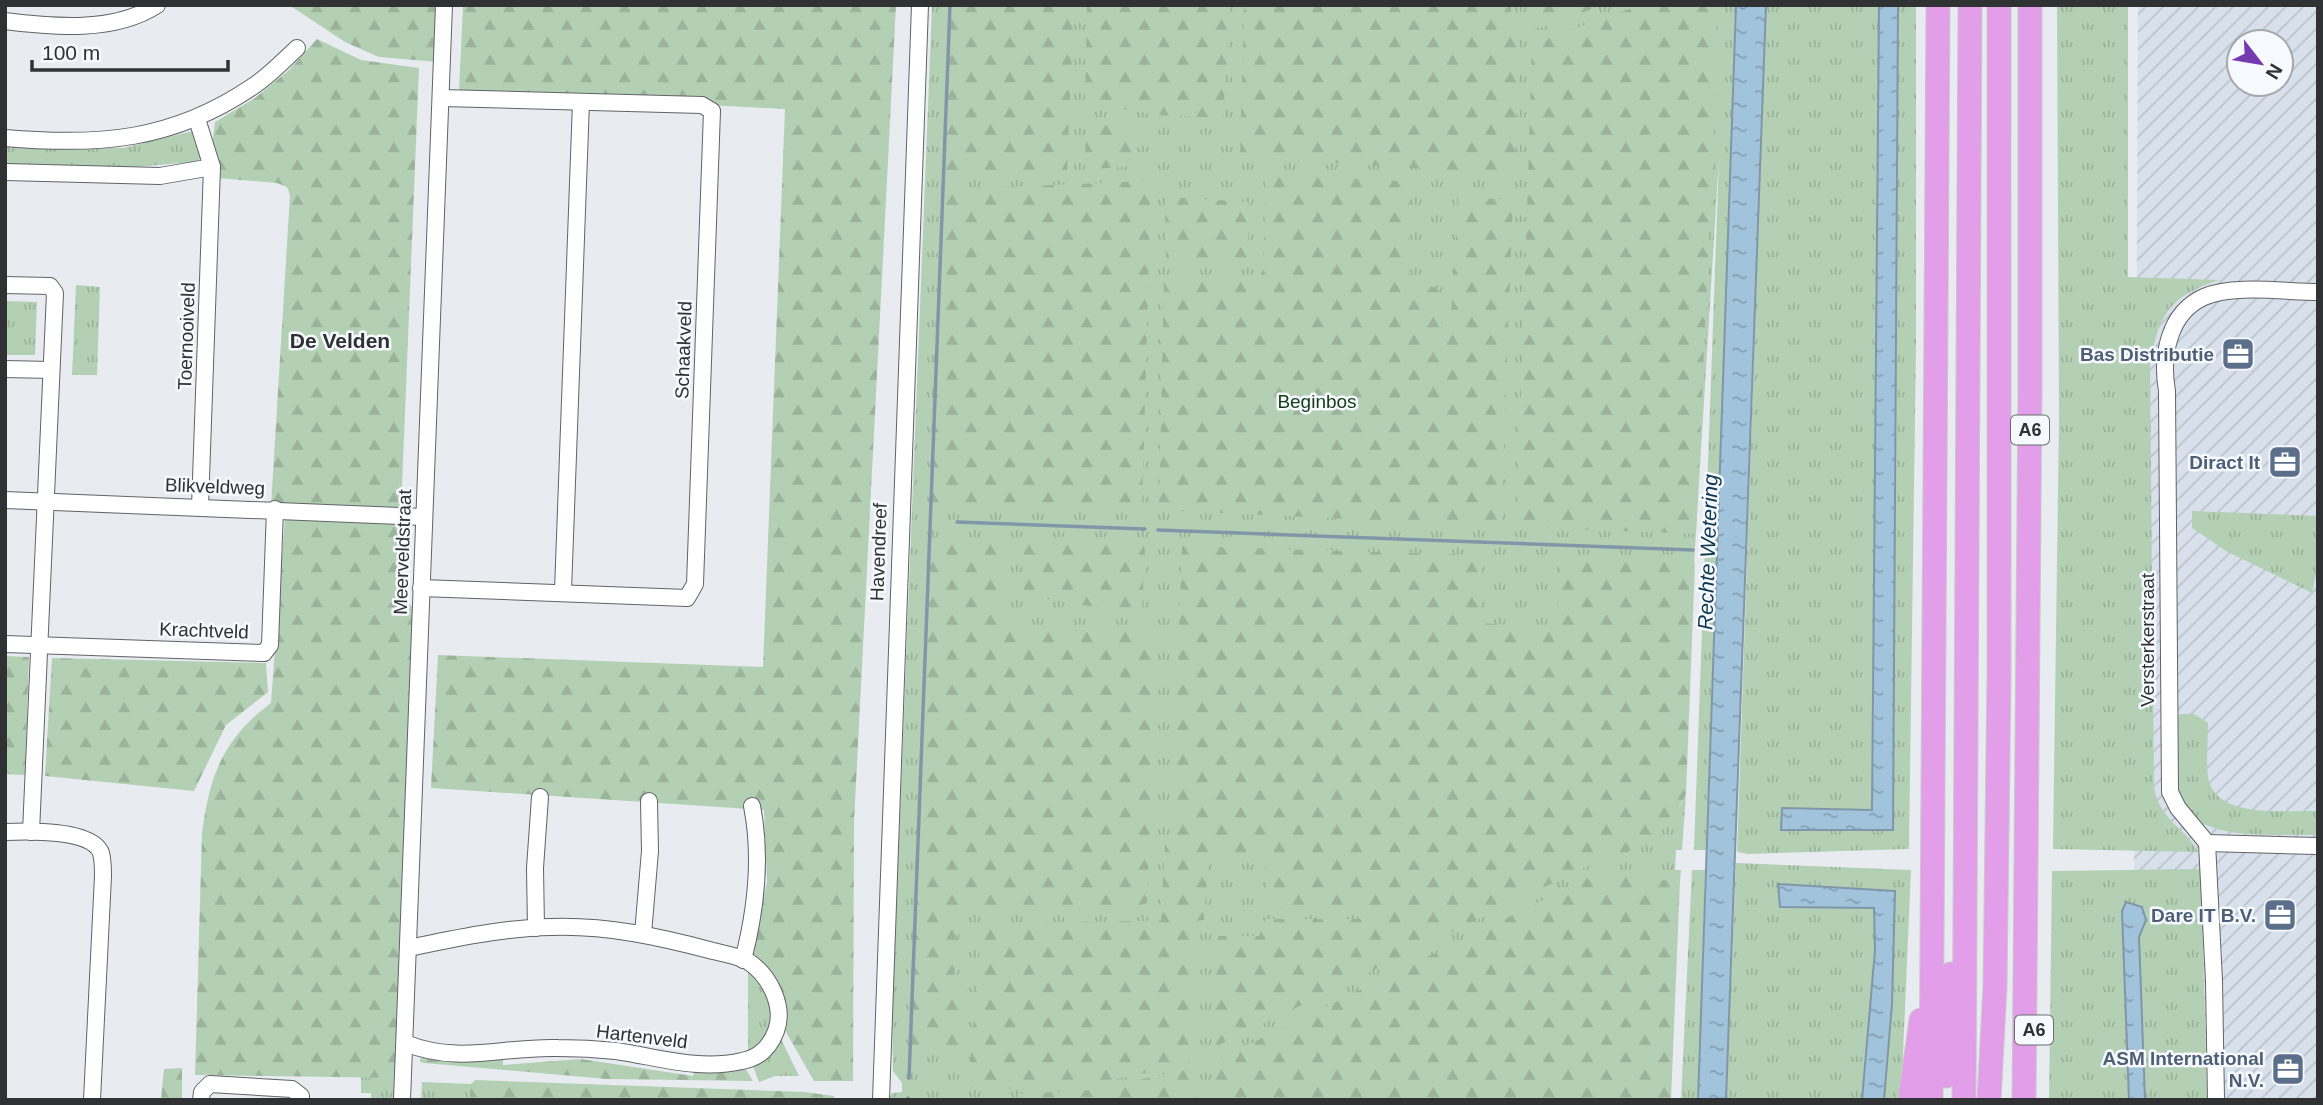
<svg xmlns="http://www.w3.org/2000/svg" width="2323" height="1105" font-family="Helvetica,sans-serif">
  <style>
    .industrial { fill: url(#industrial-furrows); fill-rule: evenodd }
    .grass { fill: url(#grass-tufts) }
    .forest { fill: url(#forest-firs) }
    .water { fill: url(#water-ripples); stroke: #8097a9; stroke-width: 2 }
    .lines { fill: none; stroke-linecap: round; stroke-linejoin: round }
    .stream { stroke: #8097a9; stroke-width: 3.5 }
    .minor-casing { stroke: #606367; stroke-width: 18 }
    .highway-casing { stroke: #c9c9ca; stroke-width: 25 }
    .minor { stroke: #fff; stroke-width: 16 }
    .highway { stroke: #e29ee8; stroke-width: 23 }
    .labels { text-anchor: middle; stroke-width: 5; stroke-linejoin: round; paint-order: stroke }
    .shield { fill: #f6f9fe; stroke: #6b6d6f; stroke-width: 2 }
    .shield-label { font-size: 18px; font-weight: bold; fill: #2f3132 }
    .street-label { font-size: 19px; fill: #2f3132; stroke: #f6f9fe }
    .service-label { font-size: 19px; font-weight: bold; fill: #4e5e75; stroke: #f6f9fe; text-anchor: end }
    .park-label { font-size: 19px; fill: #113c15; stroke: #f6f9fe }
    .neighbourhood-label { font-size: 21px; font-weight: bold; fill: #2f3132; stroke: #f6f9fe }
    .water-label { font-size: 21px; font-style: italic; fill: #0d3751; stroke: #f6f9fe }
  </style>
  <defs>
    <pattern id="industrial-furrows" width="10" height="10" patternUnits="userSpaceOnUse" patternTransform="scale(1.75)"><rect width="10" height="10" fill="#d8e1eb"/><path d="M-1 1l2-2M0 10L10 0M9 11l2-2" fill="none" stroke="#bac2ca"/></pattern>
    <pattern id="grass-tufts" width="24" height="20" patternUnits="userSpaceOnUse" patternTransform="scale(1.75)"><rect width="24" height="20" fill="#b4d0b4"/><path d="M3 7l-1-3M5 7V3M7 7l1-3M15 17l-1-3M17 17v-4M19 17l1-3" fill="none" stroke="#9bb39b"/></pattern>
    <pattern id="forest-firs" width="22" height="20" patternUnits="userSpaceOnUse" patternTransform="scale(1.75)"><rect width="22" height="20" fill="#b4d0b4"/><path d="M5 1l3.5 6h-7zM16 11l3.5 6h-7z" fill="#9bb39b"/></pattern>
    <pattern id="water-ripples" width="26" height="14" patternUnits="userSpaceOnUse" patternTransform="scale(1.75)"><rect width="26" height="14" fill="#a2c3dc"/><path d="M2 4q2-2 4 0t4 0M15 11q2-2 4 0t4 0" fill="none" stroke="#849fb3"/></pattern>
  </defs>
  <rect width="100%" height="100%" fill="#e8ecf0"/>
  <path class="industrial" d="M2138 5H2318V1100H2133ZM2239 42H2281V84H2239Z"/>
  <g class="grass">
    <path d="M932 5H1736L1706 850H1694L1719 158 1679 808 1686 794 1682 850H1676L1675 870H1681L1680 881H1675L1664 1100H889L892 1093 902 1092V1083L893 1071 892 1013Z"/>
    <path d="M1766 5H1879L1872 810 1782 809V830H1893L1898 5H1916V344L1909 849 1748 854 1737 852Z"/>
    <path d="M2057 5H2128V277L2219 280C2170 295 2158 316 2150 364L2154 788C2161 822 2185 827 2198 852L2053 849 2059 418Z"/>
    <path d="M193 131 203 158 194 162 121 168 5 164V145L123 148Z"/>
    <path d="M76 285 100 287 97 375H72Z"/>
    <path d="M5 301 37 302 35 355H5Z"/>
    <path d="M2192 511 2318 516V576L2315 577 2312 593 2226 551 2192 528Z"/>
    <path d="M2194 714 2208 723C2208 740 2206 760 2208 777 2215 820 2286 810 2318 811V835C2274 833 2187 846 2177 788 2174 766 2177 740 2177 718L2180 714Z"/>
    <path d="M1736 863 1911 870 1901 1100H1884L1892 1004 1895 891 1779 884 1780 907 1874 908 1875 950 1862 1100H1726Z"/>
    <path d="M2201 869 2207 1100H2145L2139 936 2146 920 2122 911 2129 1100H2049L2052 871Z"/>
    <path d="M1692 870H1705L1698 1100H1681Z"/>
    <path d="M748 969 765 985 773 1014 767 1039 748 1053Z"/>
    <path d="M780 1037 799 1076H775L759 1082 752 1064Z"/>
    <path d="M361 1077 398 1078V1100H371V1093H361Z"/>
    <path d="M422 1082 471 1084V1100H421Z"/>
  </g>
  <g class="forest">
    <path d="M289 5H439L438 62 379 57 345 42Z"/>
    <path d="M463 5H896L854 822 853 1081H814L783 1027 750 958 767 882 764 810 431 788 438 655 763 667 785 109 459 92Z"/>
    <path d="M949 5H1074L1067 171 970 174 941 171Z"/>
    <path d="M1087 5H1230L1223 118 1155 115 1085 102Z"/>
    <path d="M1244 5H1511V31L1519 34 1515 163 1512 169 1475 172 1240 157Z"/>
    <path d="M1534 5H1603L1540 28 1533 27Z"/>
    <path d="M1640 5H1719L1696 534 1522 527 1517 525 1532 49 1536 43Z"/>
    <path d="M317 39 361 60 419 68 401 511 271 506 290 195 287 187 277 183 218 178 212 147 215 122 255 98 289 70Z"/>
    <path d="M1086 124 1132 126 1133 163 1131 166 1085 170Z"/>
    <path d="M1266 174 1410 182 1409 283 1439 288V320L1443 324 1451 318 1458 198 1513 199 1501 526 1159 510 1164 281 1258 280 1263 270Z"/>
    <path d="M1145 181 1151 183 1142 512 929 502 940 190Z"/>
    <path d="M1168 197 1248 202V262L1243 266 1166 261 1165 201Z"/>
    <path d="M285 517 399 523 396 592 417 611 398 1078 195 1075 202 833C210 774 223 739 271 703Z"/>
    <path d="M928 536 1003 542 1002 626 1158 633 1147 903 1132 908 959 912 954 978 966 990 963 1049 959 1053 908 1050Z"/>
    <path d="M1031 538 1142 542 1145 549 1142 610 1138 614 1024 595V544Z"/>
    <path d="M1182 546 1477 555 1480 564V623L1553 628 1556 625 1561 559 1695 563 1686 794C1667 835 1637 852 1594 863L1213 1048 1218 936H1259L1266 919H1388L1394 911 1391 908 1267 904 1264 858 1209 852 1204 920 1197 921 1196 1059C1122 1083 1046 1092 968 1088L982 923 1161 921 1165 843H1171Z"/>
    <path d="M5 656 29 657 25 775 5 774Z"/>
    <path d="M52 658 266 663 268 692 226 725 194 791 45 776Z"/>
    <path d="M1613 870 1646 879 1680 881 1671 1100H1212L1213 1062 1590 877Z"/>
    <path d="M421 1054 473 1062 503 1059V1065L581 1059 693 1076 695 1069 745 1068 753 1081 607 1079 424 1063 420 1062Z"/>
    <path d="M1198 1067 1197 1100H1020V1094L1093 1090Z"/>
    <path d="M182 1068V1100H161L164 1069Z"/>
    <path d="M475 1080 805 1092 834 1096V1100H471V1084Z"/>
  </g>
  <g class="water">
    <path d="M1736 5H1766L1726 1100H1698Z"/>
    <path d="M1879 5H1898L1893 830H1781L1782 808 1872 810Z"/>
    <path d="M1778 884 1895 891 1892 1004 1884 1100H1862L1875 950 1874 908 1780 907Z"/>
    <path d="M2126 902 2142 907 2146 920 2139 937 2145 1100H2129L2122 911Z"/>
  </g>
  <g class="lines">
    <g class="stream">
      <path d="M957 522 1145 529"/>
      <path d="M1158 530 1693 550"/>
      <path d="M909 1078 950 5"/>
      <path d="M908 1100V1098"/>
    </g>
    <defs>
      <g id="minor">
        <path d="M5 21C53 27 114 33 157 5"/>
        <path d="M5 138C99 146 172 141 252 87 269 76 283 61 297 48"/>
        <path d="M5 172 160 176 212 167 197 119"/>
        <path d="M5 285 50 286 55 293 31 832"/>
        <path d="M5 369 51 370"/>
        <path d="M5 500 424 517"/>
        <path d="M200 507 212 167"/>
        <path d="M421 588 687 598 695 584 712 111 702 105 442 98"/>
        <path d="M563 591 581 102"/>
        <path d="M5 644 264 653 270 645 275 509"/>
        <path d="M5 832C27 831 92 829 101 853 103 860 103 869 103 876L92 1100"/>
        <path d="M2207 843 2318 846"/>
        <path d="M536 928 535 868 540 797"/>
        <path d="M643 934 650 851 649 801"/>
        <path d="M743 960C756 910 762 857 752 806"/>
        <path d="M405 1043C460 1065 503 1046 558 1048 576 1048 597 1049 616 1051 658 1057 699 1071 742 1061 759 1058 770 1047 776 1031 785 1007 770 976 749 962 739 956 725 954 713 951 661 937 606 925 551 927 504 928 456 938 409 948"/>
        <path d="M201 1100 202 1092 210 1084 292 1089 301 1096V1100"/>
        <path d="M402 1100 444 5"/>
        <path d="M881 1100 920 5"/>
        <path d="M2216 1100 2214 981 2207 843 2178 808 2170 792 2167 391C2161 357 2168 313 2204 297 2233 284 2286 292 2318 292"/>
      </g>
      <g id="highway">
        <path d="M1946 1076 1951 974"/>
        <path d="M1910 1100 1921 1020"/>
        <path d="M1931 1100 1938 5"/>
        <path d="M1964 1100 1970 5"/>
        <path d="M1989 1100 1995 986 1999 675V5"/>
        <path d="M2024 1100 2030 389V5"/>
      </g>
    </defs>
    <use href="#minor" class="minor-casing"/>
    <use href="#highway" class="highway-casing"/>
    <use href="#minor" class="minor"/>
    <use href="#highway" class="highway"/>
  </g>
  <defs>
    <symbol id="office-square" viewBox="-11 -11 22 22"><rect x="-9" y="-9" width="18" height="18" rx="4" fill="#5c6f8a" stroke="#f6f9fe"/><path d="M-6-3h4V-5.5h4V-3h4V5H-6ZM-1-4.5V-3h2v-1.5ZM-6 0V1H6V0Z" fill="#fff"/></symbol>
  </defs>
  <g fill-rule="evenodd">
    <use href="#office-square" x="2219" y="335" width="38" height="38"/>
    <use href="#office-square" x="2266" y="443" width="38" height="38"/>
    <use href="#office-square" x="2261" y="896" width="38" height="38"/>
    <use href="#office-square" x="2269" y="1050" width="38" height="38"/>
  </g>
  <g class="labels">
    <g class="shield">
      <rect x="2011" y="415.5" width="38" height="29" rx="5"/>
      <rect x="2015" y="1015.5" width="38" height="29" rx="5"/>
    </g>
    <g class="shield-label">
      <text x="2030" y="436">A6</text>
      <text x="2034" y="1036">A6</text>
    </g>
    <g class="street-label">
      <text transform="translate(186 336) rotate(-88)" y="7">Toernooiveld</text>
      <text transform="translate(683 350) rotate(-88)" y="7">Schaakveld</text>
      <text transform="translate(215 486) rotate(2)" y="7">Blikveldweg</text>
      <text transform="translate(402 552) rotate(-88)" y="7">Meerveldstraat</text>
      <text transform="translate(878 552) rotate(-88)" y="7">Havendreef</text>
      <text transform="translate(204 630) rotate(2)" y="7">Krachtveld</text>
      <text transform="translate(2147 640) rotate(-90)" y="7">Versterkerstraat</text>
      <text transform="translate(642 1036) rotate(7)" y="7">Hartenveld</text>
    </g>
    <g class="service-label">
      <text x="2214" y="361">Bas Distributie</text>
      <text x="2260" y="469">Diract It</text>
      <text x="2256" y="922">Dare IT B.V.</text>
      <text x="2264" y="1065">ASM International<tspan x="2264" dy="22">N.V.</tspan></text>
    </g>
    <g class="park-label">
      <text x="1317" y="408">Beginbos</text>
    </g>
    <g class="neighbourhood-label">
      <text x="340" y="348">De Velden</text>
    </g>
    <g class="water-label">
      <text transform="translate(1708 552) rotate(-88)" y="7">Rechte Wetering</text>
    </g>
  </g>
  <rect width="2323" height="1105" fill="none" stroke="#2f3132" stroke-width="14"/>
  <g transform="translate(2260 63) rotate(121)"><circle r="33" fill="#f6f9fe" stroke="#a6a9ac" stroke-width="2"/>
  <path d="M0-5L12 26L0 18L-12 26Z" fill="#753aaf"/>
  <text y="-10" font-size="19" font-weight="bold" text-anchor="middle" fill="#2f3132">N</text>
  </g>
  <path d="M32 60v10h196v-10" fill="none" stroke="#2f3132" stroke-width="3.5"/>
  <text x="42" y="60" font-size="21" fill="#2f3132" stroke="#f6f9fe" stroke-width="5" paint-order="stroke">100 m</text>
</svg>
